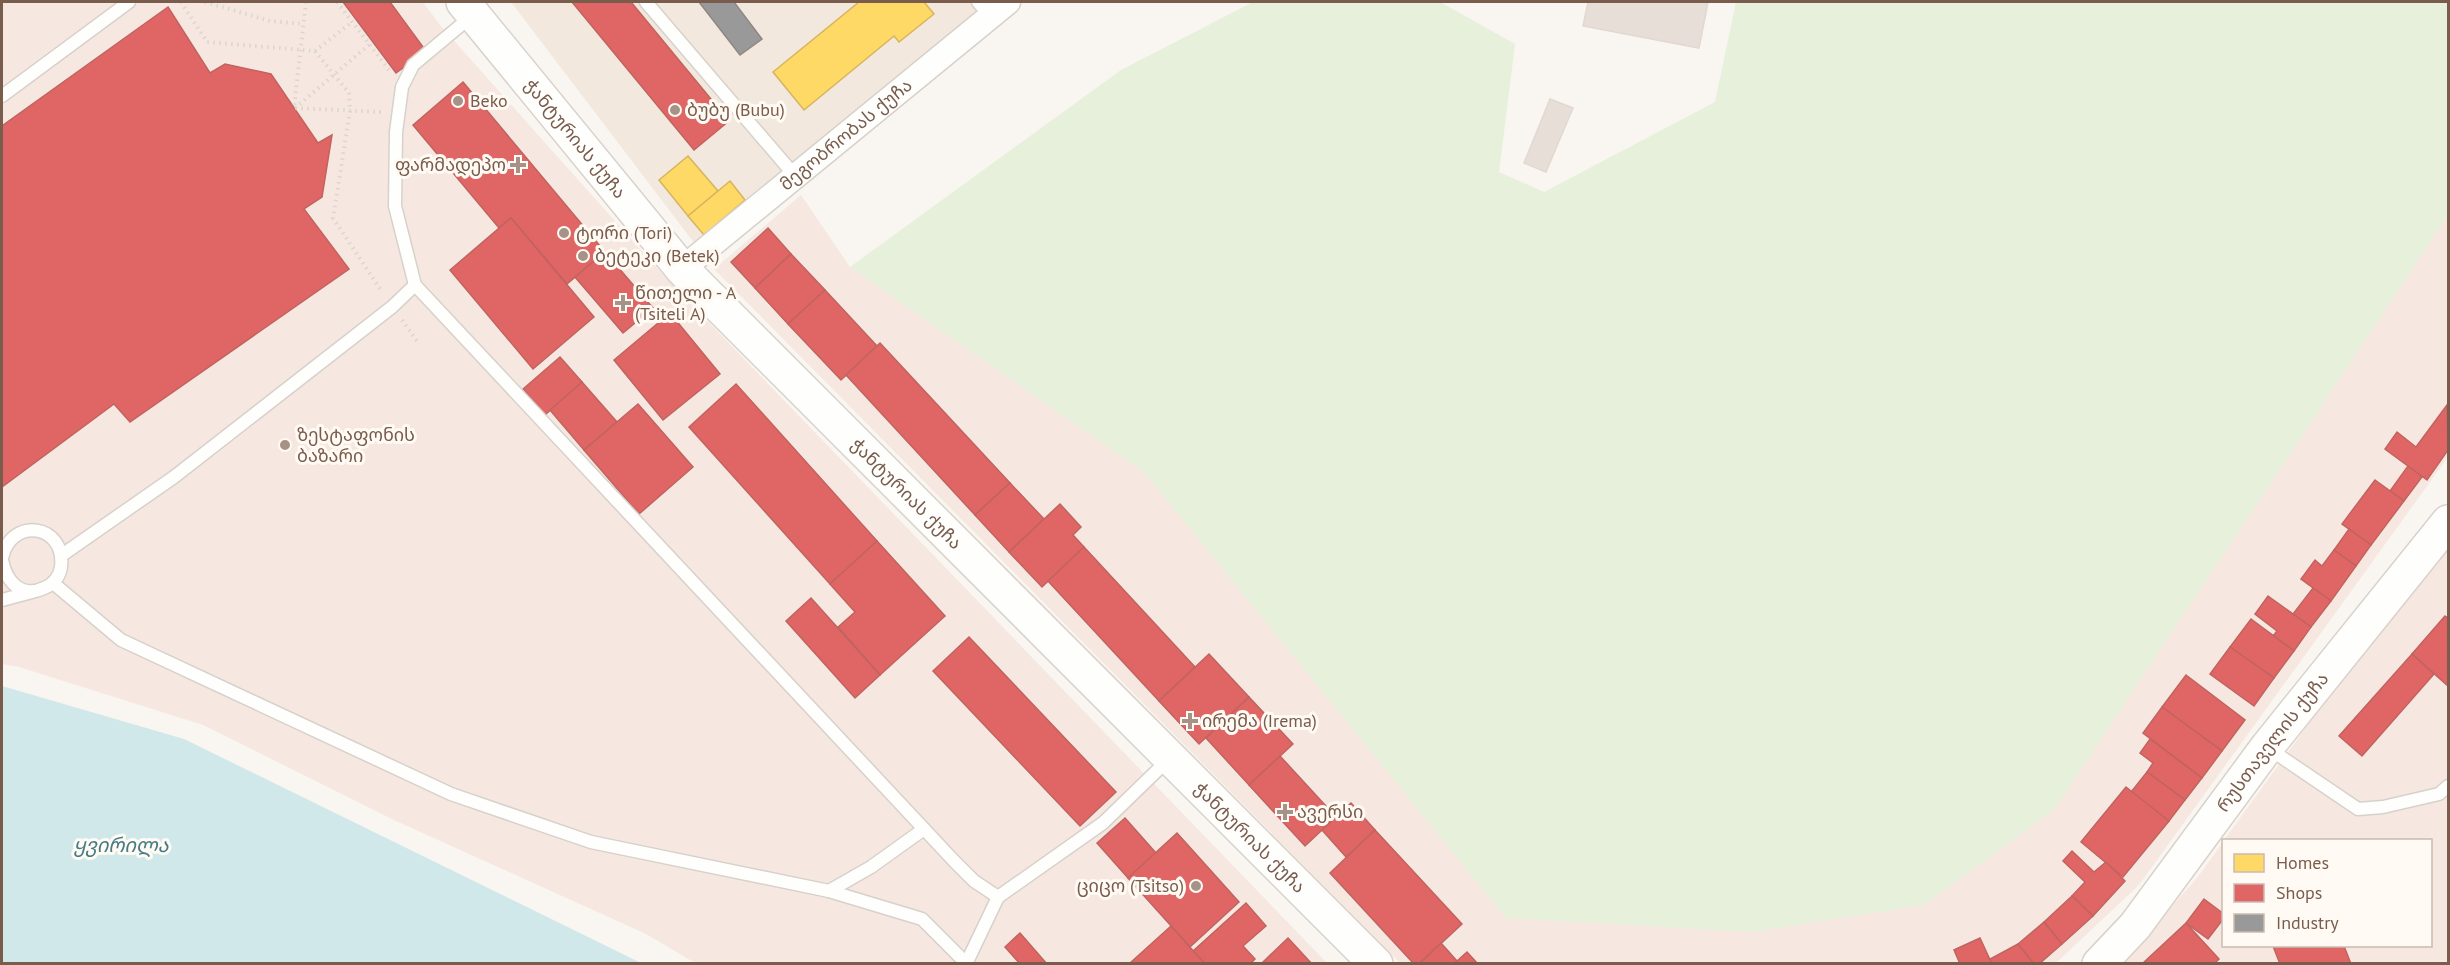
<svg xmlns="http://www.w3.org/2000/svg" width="2450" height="965" font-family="'PT Sans','Noto Sans Georgian',sans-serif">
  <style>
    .residential { fill: #f2e8de }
    .commercial { fill: #f6e8e1 }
    .green { fill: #e7f0db }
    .water { fill: #d0e8ea }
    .homes { fill: #ffd966; stroke: #d7b45e; stroke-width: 1.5 }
    .shops { fill: #e06666; stroke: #c1635e; stroke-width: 1.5 }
    .industry { fill: #999; stroke: #908782; stroke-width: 1.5 }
    .building { fill: #e6ded7; stroke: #e2d8d2; stroke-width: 1.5 }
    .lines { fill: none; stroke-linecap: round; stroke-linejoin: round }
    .lane-casing { stroke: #d7d1cb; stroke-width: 15 }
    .street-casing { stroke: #d7d1cb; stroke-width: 27 }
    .secondary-casing { stroke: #d9d2cb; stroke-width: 36 }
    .path { stroke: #dcd5d0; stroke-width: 4; stroke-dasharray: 1.5 4.5; stroke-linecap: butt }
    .lane { stroke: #fefefd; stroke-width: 12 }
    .street { stroke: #fefefd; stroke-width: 24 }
    .secondary { stroke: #fefefd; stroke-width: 33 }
    .poi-dot { fill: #a69286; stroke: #fffaf3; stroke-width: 2 }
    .labels { text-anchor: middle; stroke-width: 6; stroke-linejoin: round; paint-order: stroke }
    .poi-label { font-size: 18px; fill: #7a5c4d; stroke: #fffaf3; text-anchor: start }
    .street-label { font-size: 18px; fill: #7a5c4d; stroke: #fffaf3 }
    .water-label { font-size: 20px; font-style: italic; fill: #437c86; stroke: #fffaf3 }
  </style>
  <rect width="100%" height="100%" fill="#f9f5f0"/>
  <path class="residential" d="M511 2H991L695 244Z"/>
  <g class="commercial">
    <path d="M2 2H423L440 25 665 277 1327 963H695L646 934 396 821 203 725 19 667 2 664Z"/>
    <path d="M801 195 850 267 1144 472 1507 918 2054 810 2448 215V457L2139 885 2056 963H1400L714 269Z"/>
    <path d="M2448 532V963L2120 964 2197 878 2224 841V946H2430V840H2224Z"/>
  </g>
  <path class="green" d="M1253 2H1440L1515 44 1499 172 1544 192 1715 102 1736 2H2448V215L2054 810 1924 905 1751 932 1506 918 1144 472 850 267 1121 70Z"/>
  <path class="water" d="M2 686 184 739 641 963 2 962Z"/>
  <g class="homes">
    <path d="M859 2H924L934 14 899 42 894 36 804 110 773 72Z"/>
    <path d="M688 156 718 191 688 216 659 180Z"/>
    <path d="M730 181 745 200 704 235 688 216Z"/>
  </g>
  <g class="shops">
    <path d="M343 2H390L426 51 396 73Z"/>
    <path d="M572 2H631L729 121 694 150Z"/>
    <path d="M168 7 210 73 225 64 271 74 318 143 332 135 322 197 304 209 349 269 130 422 114 404 2 487V126Z"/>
    <path d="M463 82 605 252 567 284 511 218 499 228 413 125Z"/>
    <path d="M511 218 594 317 533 369 450 270Z"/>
    <path d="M768 228 791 254 755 288 731 262Z"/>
    <path d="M605 252 653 308 623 333 575 277Z"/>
    <path d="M791 254 825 290 788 324 755 288Z"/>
    <path d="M825 290 877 346 841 380 788 324Z"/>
    <path d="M670 313 720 374 663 420 614 360Z"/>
    <path d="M880 343 1010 483 975 515 846 375Z"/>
    <path d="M560 357 582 382 545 415 523 389Z"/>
    <path d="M582 382 617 422 584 450 550 410Z"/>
    <path d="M736 384 877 541 830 584 689 427Z"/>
    <path d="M638 404 693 467 639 514 584 450Z"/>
    <path d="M2447 405 2448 450 2427 480 2385 449 2397 432 2416 447Z"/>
    <path d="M2408 466 2422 477 2404 501 2390 491Z"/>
    <path d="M2375 480 2404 501 2371 545 2342 524Z"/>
    <path d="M1010 483 1044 519 1009 552 975 515Z"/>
    <path d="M1060 504 1081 527 1073 535 1084 547 1042 587 1009 552Z"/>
    <path d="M2349 529 2371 545 2356 566 2334 550Z"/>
    <path d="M877 541 945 616 880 675 838 627 855 612 830 584Z"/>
    <path d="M1084 547 1195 667 1159 701 1048 581Z"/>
    <path d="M2334 550 2356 566 2331 601 2301 579 2315 560 2322 566Z"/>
    <path d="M2313 588 2331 601 2311 627 2293 614Z"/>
    <path d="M2268 596 2311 627 2294 651 2273 636 2277 631 2255 614Z"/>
    <path d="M811 598 880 675 855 698 786 621Z"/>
    <path d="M2445 616 2448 618V686L2412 654Z"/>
    <path d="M2251 619 2294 651 2274 678 2230 647Z"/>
    <path d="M969 637 1116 792 1080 826 933 671Z"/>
    <path d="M2230 647 2274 678 2254 706 2210 674Z"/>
    <path d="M1209 654 1249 697 1199 744 1159 701Z"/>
    <path d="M2412 654 2434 674 2362 756 2339 736Z"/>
    <path d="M2186 675 2245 720 2222 751 2162 707Z"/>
    <path d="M1249 697 1293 744 1249 785 1206 738Z"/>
    <path d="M2162 707 2222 751 2202 778 2143 733Z"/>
    <path d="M2150 739 2202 778 2185 800 2147 772 2153 763 2140 753Z"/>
    <path d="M1280 756 1336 817 1305 846 1249 785Z"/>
    <path d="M2147 772 2185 800 2169 821 2131 792Z"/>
    <path d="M2126 787 2169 821 2123 877 2081 842Z"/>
    <path d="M1351 803 1375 830 1346 857 1322 830Z"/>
    <path d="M1125 818 1156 853 1128 878 1097 843Z"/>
    <path d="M1375 830 1462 924 1419 964H1414L1330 873Z"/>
    <path d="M1177 833 1239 902 1190 947 1128 878Z"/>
    <path d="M2072 851 2094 872 2106 862 2125 881 2093 916 2072 896 2085 882 2063 861Z"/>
    <path d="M2072 896 2093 916 2062 944 2044 922Z"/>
    <path d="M2204 899 2224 914V918L2208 939 2186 923Z"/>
    <path d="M1246 903 1266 926 1243 946 1255 959 1250 964H1205L1193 951Z"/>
    <path d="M2044 922 2062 944 2039 964H2034L2018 944Z"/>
    <path d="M2186 923 2219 959 2214 964H2142Z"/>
    <path d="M1171 926 1205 964H1129Z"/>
    <path d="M1020 933 1047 964H1020L1005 947Z"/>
    <path d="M1288 938 1312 964H1261Z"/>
    <path d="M1980 938 1992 964H1960L1954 950Z"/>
    <path d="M1441 943 1457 961 1454 964H1419Z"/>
    <path d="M2018 944 2034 964H1992L1990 959Z"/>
    <path d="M2273 946H2344L2351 964H2280Z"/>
    <path d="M1467 952 1478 964H1454L1457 961Z"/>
  </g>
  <path class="industry" d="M699 2H734L762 39 740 55Z"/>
  <g class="building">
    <path d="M1588 2H1708L1699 48 1583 26Z"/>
    <path d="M1550 99 1573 108 1546 172 1524 163Z"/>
  </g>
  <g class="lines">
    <defs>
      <g id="lane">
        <path d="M646 2 796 177"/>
        <path d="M978 2 991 17"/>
        <path d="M473 15 413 65 402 87 396 132 395 206 415 285 954 861 974 881 998 897 1103 823 1169 759"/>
        <path d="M2 96 129 2"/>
        <path d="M62 555 174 477 392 307 415 285"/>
        <path d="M2 558C11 516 66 524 61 567 60 576 53 585 44 588 21 599 6 581 2 560"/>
        <path d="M53 583 121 640 451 794 591 842 829 891 871 867 924 829"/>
        <path d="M2 600 32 592"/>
        <path d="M2268 748 2358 809 2383 807 2439 794 2448 786"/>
        <path d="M829 891 922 919 965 962"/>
        <path d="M966 964 998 897"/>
      </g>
      <g id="street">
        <path id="s1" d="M682 269 1008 2"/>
      </g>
      <g id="secondary">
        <path id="s2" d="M463 2 682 269 1376 964"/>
        <path id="s3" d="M2099 964 2135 926 2267 747 2448 522"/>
      </g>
    </defs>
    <use href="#lane" class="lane-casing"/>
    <use href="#street" class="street-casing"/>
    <use href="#secondary" class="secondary-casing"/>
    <g class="path">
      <path d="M181 2 207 42 315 51 352 22"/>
      <path d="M205 2 270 21 304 24"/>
      <path d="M306 2 294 108 381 112"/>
      <path d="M337 2 389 70"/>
      <path d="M315 51 349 93 350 111 333 218 382 292"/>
      <path d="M295 108 370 44"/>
      <path d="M402 320 417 341"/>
    </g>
    <use href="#lane" class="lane"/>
    <use href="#street" class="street"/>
    <use href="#secondary" class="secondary"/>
  </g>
  <g class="poi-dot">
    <circle cx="458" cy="101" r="6"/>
    <circle cx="675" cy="110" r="6"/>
    <path d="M515 156h6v6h6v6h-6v6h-6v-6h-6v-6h6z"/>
    <circle cx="564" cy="233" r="6"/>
    <circle cx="583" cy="256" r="6"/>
    <path d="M620 294h6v6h6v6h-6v6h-6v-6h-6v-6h6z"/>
    <circle cx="285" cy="445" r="6"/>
    <path d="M1187 712h6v6h6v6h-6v6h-6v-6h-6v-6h6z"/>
    <path d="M1282 803h6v6h6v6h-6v6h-6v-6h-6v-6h6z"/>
    <circle cx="1196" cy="886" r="6"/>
  </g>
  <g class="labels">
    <g class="poi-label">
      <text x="470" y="107">Beko</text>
      <text x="687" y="116">ბუბუ (Bubu)</text>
      <text x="506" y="171" text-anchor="end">ფარმადეპო</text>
      <text x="576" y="239">ტორი (Tori)</text>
      <text x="595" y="262">ბეტეკი (Betek)</text>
      <text x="635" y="299">წითელი - A<tspan x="635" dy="21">(Tsiteli A)</tspan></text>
      <text x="297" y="441">ზესტაფონის<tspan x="297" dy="21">ბაზარი</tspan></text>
      <text x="1202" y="727">ირემა (Irema)</text>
      <text x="1297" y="818">ავერსი</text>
      <text x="1184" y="892" text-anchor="end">ციცო (Tsitso)</text>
    </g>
    <g class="street-label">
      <text dy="6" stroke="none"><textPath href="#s1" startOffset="212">მეგობრობას ქუჩა</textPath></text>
      <text dy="6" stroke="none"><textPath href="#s2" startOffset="177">ჭანტურიას ქუჩა</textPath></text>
      <text dy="6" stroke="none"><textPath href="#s2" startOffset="663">ჭანტურიას ქუჩა</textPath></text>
      <text dy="6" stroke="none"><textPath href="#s3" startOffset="282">რუსთაველის ქუჩა</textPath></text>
      <text dy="6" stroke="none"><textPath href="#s2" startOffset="1149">ჭანტურიას ქუჩა</textPath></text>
    </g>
    <g class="water-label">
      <text x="121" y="852">ყვირილა</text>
    </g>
  </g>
  <rect width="2450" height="965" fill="none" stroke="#7a5c4d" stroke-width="6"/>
  <rect x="2222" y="839" width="210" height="108" fill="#fffaf3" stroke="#cabbb1" stroke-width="1.5"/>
  <rect x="2234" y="854" width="30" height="18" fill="#ffd966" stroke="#cabbb1" stroke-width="1.5"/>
  <text x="2276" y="869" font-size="18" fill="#7a5c4d">Homes</text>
  <rect x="2234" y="884" width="30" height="18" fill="#e06666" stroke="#cabbb1" stroke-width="1.5"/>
  <text x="2276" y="899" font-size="18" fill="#7a5c4d">Shops</text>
  <rect x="2234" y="914" width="30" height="18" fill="#999999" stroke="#cabbb1" stroke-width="1.5"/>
  <text x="2276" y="929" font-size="18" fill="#7a5c4d">Industry</text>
</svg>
